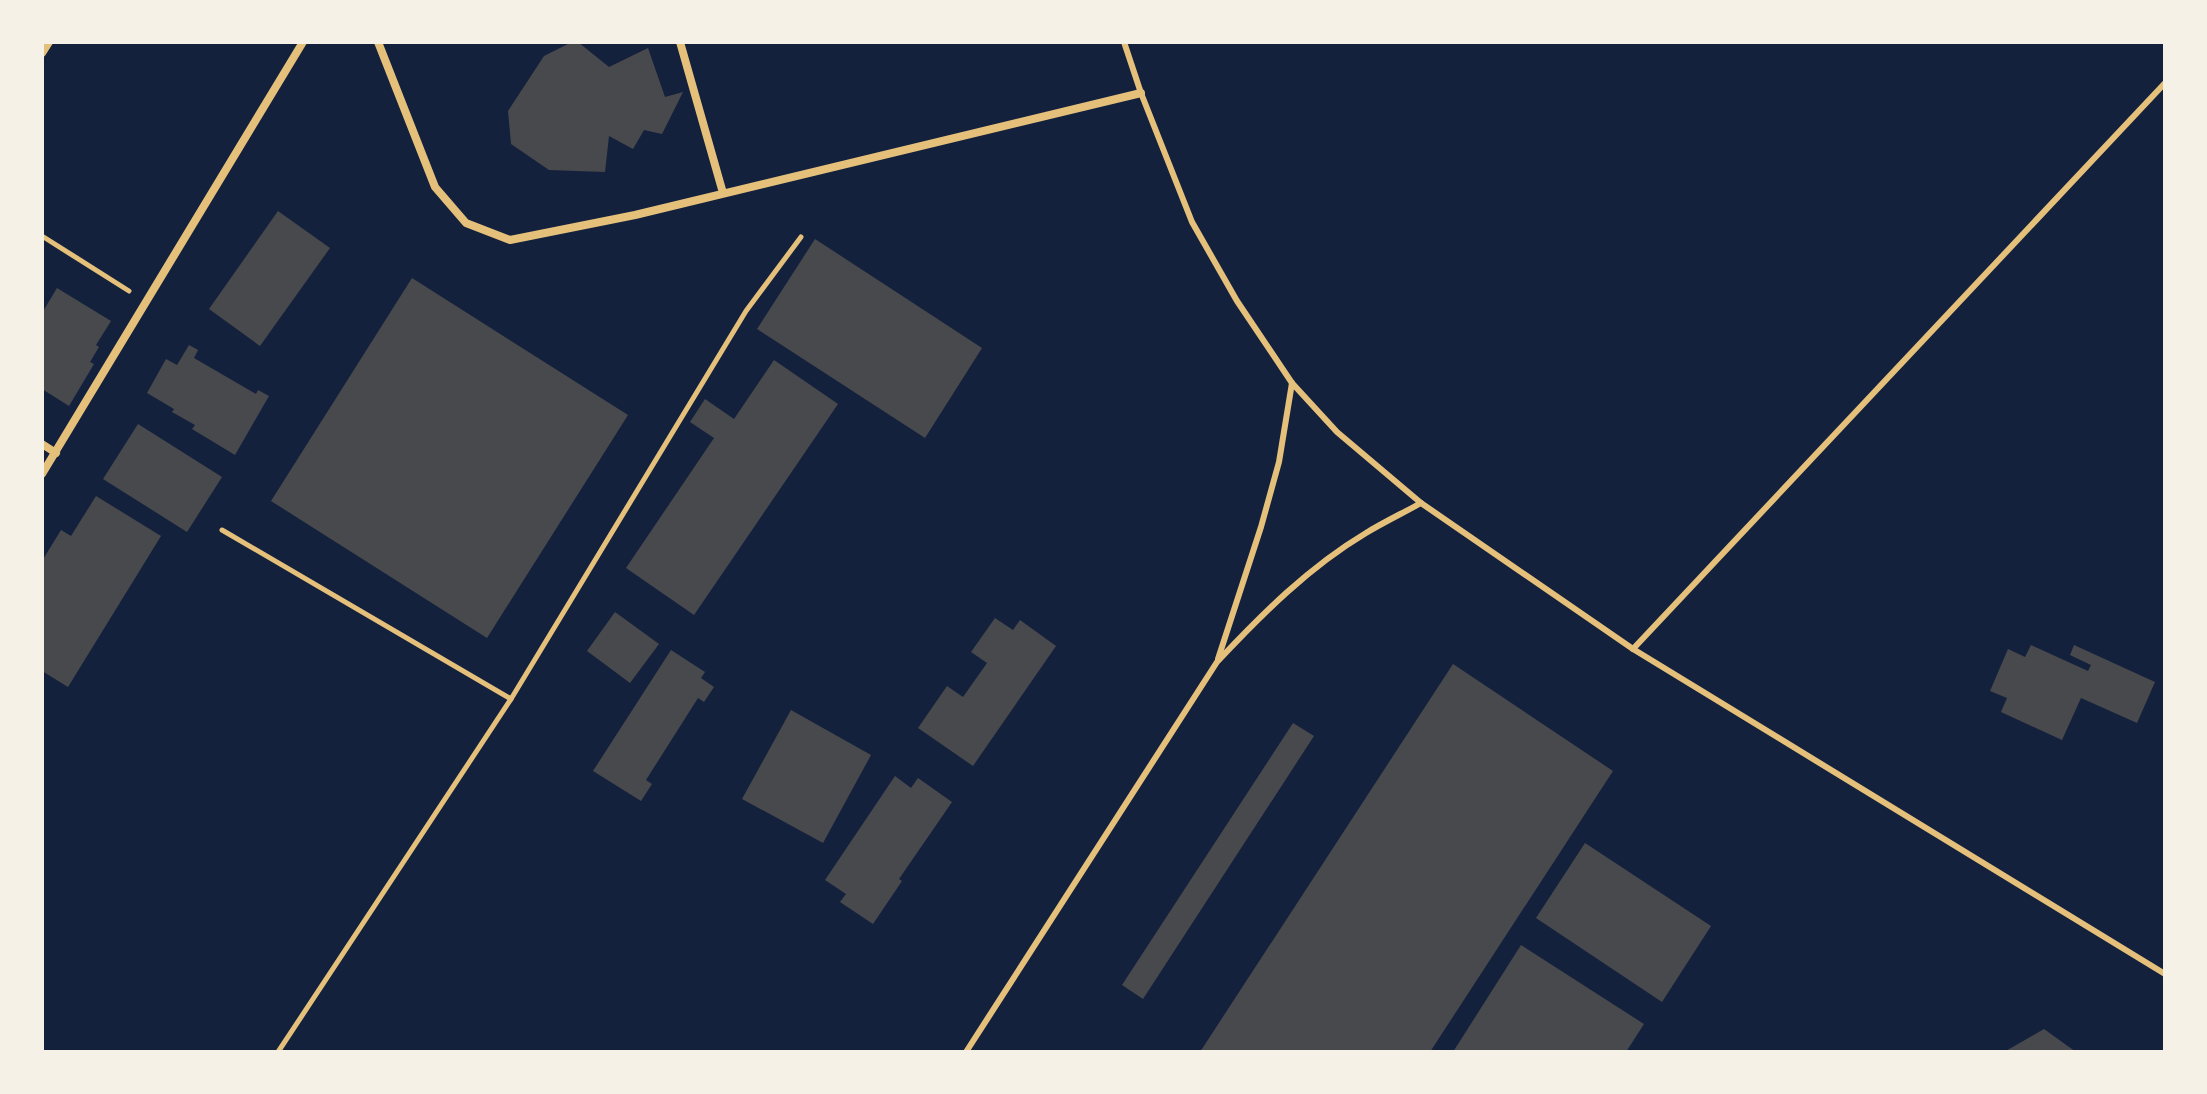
<svg xmlns="http://www.w3.org/2000/svg" width="2207" height="1094" font-family="'PT Sans',sans-serif">
  <style>
    .building { fill: #48494c }
    .lines { fill: none; stroke-linecap: round; stroke-linejoin: round }
    .path { stroke: #e5c07b; stroke-width: 5 }
    .service { stroke: #e5c07b; stroke-width: 6 }
    .minor { stroke: #e5c07b; stroke-width: 8 }
  </style>
  <rect width="100%" height="100%" fill="#14213d"/>
  <g class="building">
    <path d="M572 42H578L609 67 648 48 665 97 683 92 662 134 644 130 633 149 609 136 605 172 549 170 511 144 508 111 544 56Z"/>
    <path d="M278 211 330 248 260 346 209 309Z"/>
    <path d="M815 239 982 348 925 438 757 329Z"/>
    <path d="M412 278 628 415 487 638 271 501Z"/>
    <path d="M57 288 111 321 96 345 99 347 90 362 94 364 69 406 42 389V313Z"/>
    <path d="M189 345 198 350 194 358 256 394 258 390 269 396 235 455 192 429 195 425 172 412 174 409 147 393 166 359 177 365Z"/>
    <path d="M774 360 838 404 694 615 626 568 714 438 690 422 705 399 734 419Z"/>
    <path d="M138 424 222 477 187 532 103 479Z"/>
    <path d="M96 496 161 536 68 687 42 671V561L61 530 71 536Z"/>
    <path d="M615 612 659 644 630 683 587 651Z"/>
    <path d="M995 618 1013 630 1020 620 1056 646 973 766 918 728 947 686 963 697 987 663 971 652Z"/>
    <path d="M2031 645 2088 671 2091 665 2070 655 2074 645 2155 682 2137 723 2081 698 2062 740 2001 712 2007 698 1990 691 2008 649 2025 657Z"/>
    <path d="M671 650 705 672 701 678 714 687 704 702 698 698 646 780 652 784 641 801 593 771Z"/>
    <path d="M1453 664 1613 771 1430 1052H1200Z"/>
    <path d="M791 710 871 755 823 843 742 799Z"/>
    <path d="M1293 723 1314 736 1143 999 1122 985Z"/>
    <path d="M895 776 911 788 918 778 952 802 899 879 902 881 873 924 840 902 846 894 825 880Z"/>
    <path d="M1585 843 1711 926 1662 1002 1536 918Z"/>
    <path d="M1521 945 1644 1024 1626 1052H1453Z"/>
    <path d="M2044 1029 2076 1052H2004Z"/>
  </g>
  <g class="lines">
    <g class="path">
      <path d="M42 236 129 291"/>
      <path d="M222 530 511 699"/>
      <path d="M278 1052 511 699 746 311 801 237"/>
    </g>
    <g class="service">
      <path d="M1124 42 1141 93 1192 222 1237 301 1292 383 1337 432 1421 503 1633 649 2165 974"/>
      <path d="M1633 649 2165 83"/>
      <path d="M1218 659 1261 527 1279 462 1292 383"/>
      <path d="M966 1052 1217 662C1262 614 1309 567 1366 533 1384 522 1403 513 1421 503"/>
    </g>
    <g class="minor">
      <path d="M378 42 435 187 466 223 510 240 635 215 1141 93"/>
      <path d="M680 42 723 193"/>
      <path d="M42 53 49 42"/>
      <path d="M42 444 56 453"/>
      <path d="M42 474 303 42"/>
    </g>
  </g>
  <rect width="2207" height="1094" fill="none" stroke="#f6f1e7" stroke-width="88"/>
</svg>
